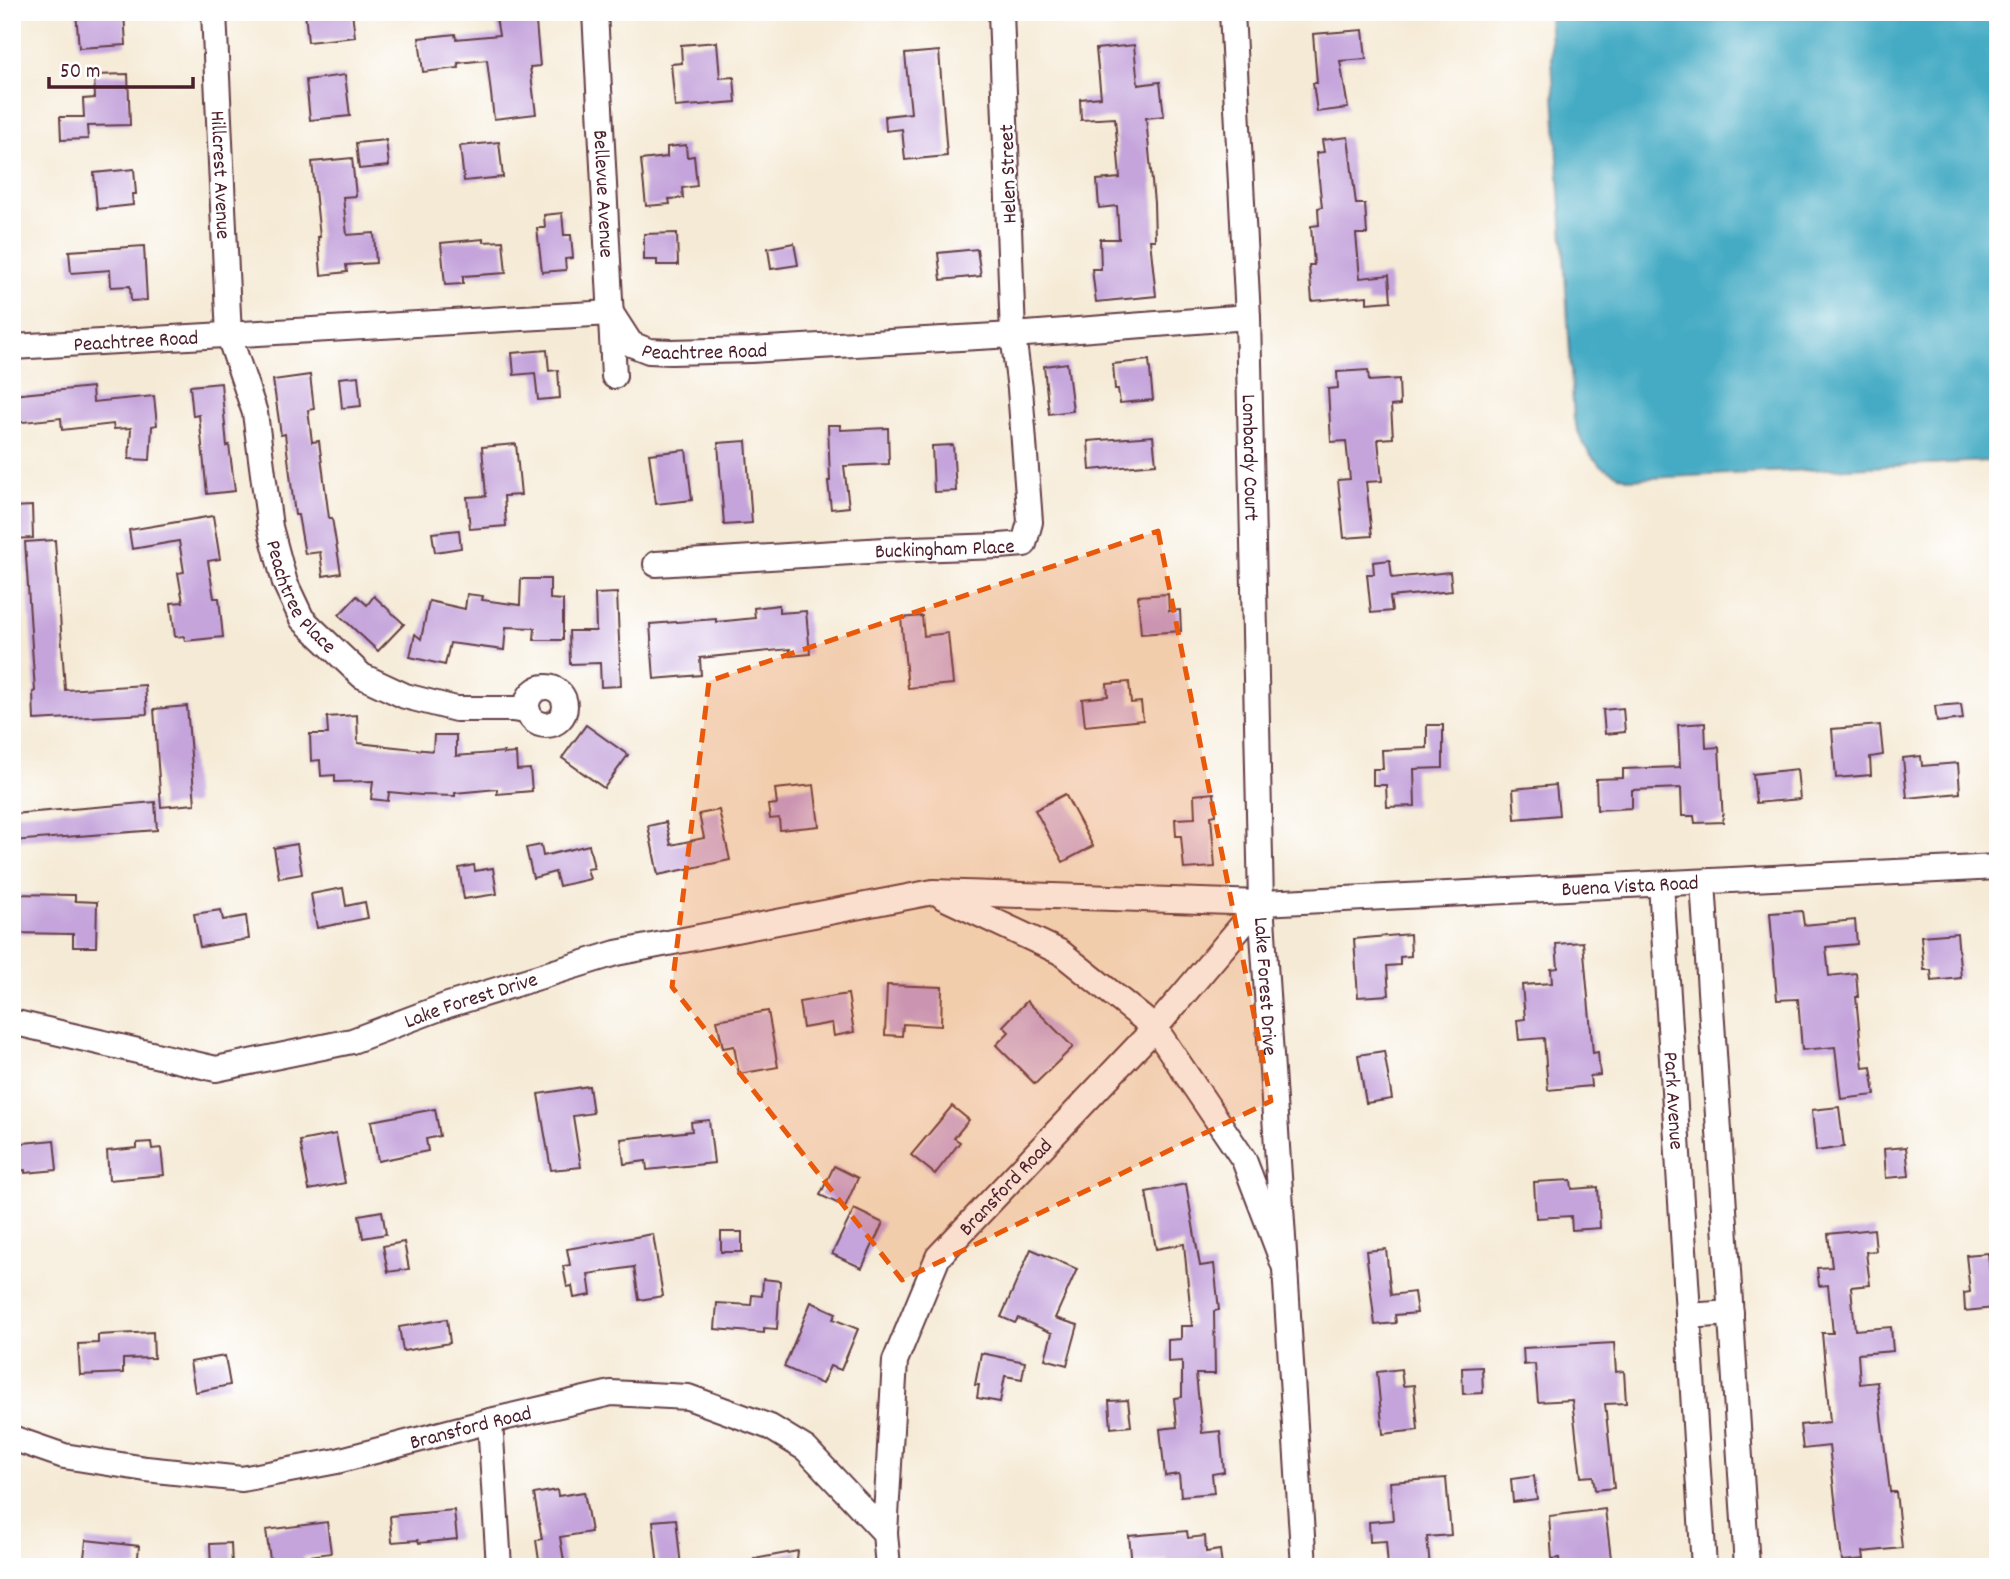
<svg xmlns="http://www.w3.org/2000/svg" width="2010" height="1579" font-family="Dekko,sans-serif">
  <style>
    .water { fill: #45abc4; stroke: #486578; stroke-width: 2 }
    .building { fill: #c5a4db }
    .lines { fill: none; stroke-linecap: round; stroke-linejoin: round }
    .minor-casing { stroke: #643d44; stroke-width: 28 }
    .minor { stroke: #fff; stroke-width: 24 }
    .marked { fill: #e8590c; fill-opacity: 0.2; stroke: #e8590c; stroke-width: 5; stroke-dasharray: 14 9; stroke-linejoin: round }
    .labels { text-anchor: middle; stroke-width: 5; stroke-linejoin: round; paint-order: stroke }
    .street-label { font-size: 21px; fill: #4a1f2b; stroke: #fff }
  </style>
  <rect width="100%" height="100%" fill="#fff"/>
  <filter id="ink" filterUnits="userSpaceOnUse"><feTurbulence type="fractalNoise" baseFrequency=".0143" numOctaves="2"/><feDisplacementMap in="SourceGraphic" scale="14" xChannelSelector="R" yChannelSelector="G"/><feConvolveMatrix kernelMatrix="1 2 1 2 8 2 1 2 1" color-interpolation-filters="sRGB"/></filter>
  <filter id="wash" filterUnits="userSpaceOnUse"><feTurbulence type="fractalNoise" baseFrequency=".00686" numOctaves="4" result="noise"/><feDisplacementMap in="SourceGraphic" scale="28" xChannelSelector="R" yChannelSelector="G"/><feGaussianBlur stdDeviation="1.57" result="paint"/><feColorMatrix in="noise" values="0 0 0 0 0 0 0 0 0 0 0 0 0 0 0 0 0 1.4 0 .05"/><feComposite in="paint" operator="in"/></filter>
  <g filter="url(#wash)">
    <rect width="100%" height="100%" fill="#f5ead5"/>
    <path class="water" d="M1549 12H1998V457L1987 461 1630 479C1596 469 1585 453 1574 420Z"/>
    <g id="blocks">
      <g class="building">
        <path d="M76 12H124L126 45 79 48Z"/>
        <path d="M305 12H352L355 37 308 42Z"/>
        <path d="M495 12H535L540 66 530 67 536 114 494 119 487 60 458 63 459 68 423 72 419 38 455 34 456 39 499 35Z"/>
        <path d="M1363 30 1366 59 1340 61 1348 108 1317 112 1313 83H1317L1313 34Z"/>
        <path d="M717 42 720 78 734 77 736 102 675 107 671 64 682 63 681 45Z"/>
        <path d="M1134 45 1138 85 1160 82 1164 116 1146 118 1154 203 1155 240H1150L1156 296 1096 302 1092 269H1101L1100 239H1119L1117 206 1099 208 1097 180 1120 178 1115 118 1081 120 1080 99 1101 97 1096 49Z"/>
        <path d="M939 51 947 156 905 160 902 129 886 131 885 116 911 113 905 54Z"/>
        <path d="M128 74 130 125 87 126 88 139 61 140 60 117H84L83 99 95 98 94 75Z"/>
        <path d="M345 75 350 116 310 120 306 80Z"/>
        <path d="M1348 137 1356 204H1365L1367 234H1356L1360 278 1389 275 1391 301 1367 303V296L1312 301 1309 265H1314L1311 226 1319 225 1318 208 1322 207 1316 153 1324 152 1322 140Z"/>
        <path d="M386 140 389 166 359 169 356 143Z"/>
        <path d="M499 142 503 177 464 181 460 146Z"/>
        <path d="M686 145 687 157 694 156 697 186 682 188 683 198 669 199 670 204 646 206 641 160 667 157V147Z"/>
        <path d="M352 158 356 196 343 197 347 235 374 233 376 263 346 265 347 272 321 275 318 237H320L312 162Z"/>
        <path d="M134 169 136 194H132L133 205 97 209 94 173Z"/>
        <path d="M562 213 564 235H571L573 258 565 259 566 270 542 272 537 228H545L544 215Z"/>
        <path d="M677 233 678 265H657V260H644V234Z"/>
        <path d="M483 239V242L503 241 506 273 463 276V284L445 285 441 243Z"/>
        <path d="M794 243 798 265 771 269 768 248Z"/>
        <path d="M144 246 147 300 131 301 130 286 111 287 110 270 71 273 69 251Z"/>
        <path d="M977 249 981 276 941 280 938 253Z"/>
        <path d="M547 350 549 371 558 370 560 398 538 400 535 373 514 375 512 353Z"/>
        <path d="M1149 360 1153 400 1120 403 1118 389H1115L1113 364Z"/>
        <path d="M1067 363 1073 411 1049 414 1044 366Z"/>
        <path d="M1368 370 1369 381 1399 379 1400 405 1391 406 1393 438 1378 439 1382 481 1366 482 1372 536 1344 538 1338 480 1350 479 1346 441 1331 442 1328 389 1338 388 1337 372Z"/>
        <path d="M310 375 314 409 308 410 312 442 319 441 329 518H332L341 573 323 576 320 552 305 554 298 515H295L285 434 281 435 273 380Z"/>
        <path d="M358 376 361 406 342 408 339 378Z"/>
        <path d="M221 383 227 446 229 445 235 491 207 494 199 415 193 416 190 386Z"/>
        <path d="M92 387 93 402 154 396 157 425 152 426 150 460 129 459 131 428 114 429 113 424 62 430 61 418 14 423 12 395Z"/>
        <path d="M828 425H840L841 430 888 428 889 464 844 466 849 507 831 509 828 481H830Z"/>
        <path d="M1153 436 1156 464 1090 470 1088 441Z"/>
        <path d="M746 441 752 523 724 525 718 443Z"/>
        <path d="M516 444 521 495 504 496 506 526 470 529 467 497 486 496 482 447Z"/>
        <path d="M953 445 956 491 934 492 932 446Z"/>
        <path d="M686 450 692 500 656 504 649 454Z"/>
        <path d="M32 506 33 538 12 539V507Z"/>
        <path d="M213 516 220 559 208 561 214 598H219L223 637 185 641 184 636 175 637 171 603 183 602 178 573 184 572 179 541 132 549 129 530Z"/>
        <path d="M459 530 461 548 435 552 432 533Z"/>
        <path d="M55 540 65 690 145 685 147 714 34 720 33 692 35 691 25 542Z"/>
        <path d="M1390 560 1392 578 1450 572 1452 591 1390 597 1392 611 1371 613 1367 574H1374L1373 562Z"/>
        <path d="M521 579H550V599L563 600V640H534L535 628 506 627 504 650 450 643 445 665 410 657 415 634 421 639 429 601 465 609 467 594 483 596 482 600 520 605Z"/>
        <path d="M617 593 621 686 601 687 600 663 570 664 569 631H596L595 594Z"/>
        <path d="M1168 594 1169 611 1180 610 1181 631 1141 634 1138 596Z"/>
        <path d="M357 596 367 605 374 596 404 624 378 651 339 615Z"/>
        <path d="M779 605V613L806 611 810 654 790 656V649L700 658 701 675 654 679 650 624 716 619V622L755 618 754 608Z"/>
        <path d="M922 616 924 636 948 633 953 684 908 688 901 618Z"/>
        <path d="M1129 682 1131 703 1141 702 1143 720 1085 726 1082 699 1108 696 1107 684Z"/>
        <path d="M1961 704 1963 719 1937 722 1935 706Z"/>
        <path d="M187 706 195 804 161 807 154 709Z"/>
        <path d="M1623 708 1625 732 1605 734 1603 710Z"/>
        <path d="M357 715 358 743 433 751 434 735H456V756L504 752V754L516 753 517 770 530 769 532 791 497 794V789L455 793V796L421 795 389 792 388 801 371 799 373 781 335 782V775L321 776 320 760 311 761 310 734H328L327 717Z"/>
        <path d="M1705 723 1706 748 1719 747 1723 822 1695 823 1694 816H1682L1681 788 1632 790V808L1597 810 1596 779 1623 778V769L1680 767 1678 725Z"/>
        <path d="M586 725 628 755 604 788 562 758Z"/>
        <path d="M1427 725H1443V768L1414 769 1415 806 1387 807 1386 785H1373V769H1383L1382 750 1427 748Z"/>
        <path d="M1880 725 1883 755 1870 757 1871 775 1836 778 1832 729Z"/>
        <path d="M1921 756 1922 766 1958 763 1960 793 1907 798 1903 758Z"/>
        <path d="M1797 769 1800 799 1756 803 1753 774Z"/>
        <path d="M814 785 819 826 780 830 779 818 770 819 768 805 777 804 775 789Z"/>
        <path d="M1556 785 1559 815 1515 819 1513 789Z"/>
        <path d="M1214 793 1216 815 1211 816 1215 867 1184 869 1181 836H1176L1175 819 1195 818 1194 795Z"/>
        <path d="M1065 794 1093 846 1063 862 1035 810Z"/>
        <path d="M155 802 157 830 12 841V814Z"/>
        <path d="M719 810 730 860 658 875 648 826 666 822 671 845 704 838 699 814Z"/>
        <path d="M297 844 302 874 279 878 274 848Z"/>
        <path d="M541 845 543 856 589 845 594 868 587 869 590 879 559 886 555 872 533 878 526 848Z"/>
        <path d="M474 865 475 871 493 868 497 894 464 899 459 868Z"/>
        <path d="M343 888 346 906 365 902 368 918 317 928 311 894Z"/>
        <path d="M12 894 75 895V901L97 902 96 947H73V934L12 933Z"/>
        <path d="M221 910 223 920 246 916 249 939 200 947 194 914Z"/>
        <path d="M1802 911 1804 925 1855 920 1857 944 1826 947 1829 976 1856 973 1858 997H1856L1863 1068 1871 1067 1875 1095 1841 1099 1835 1047 1802 1050 1798 999 1777 1000 1770 913Z"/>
        <path d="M1957 933 1961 978 1932 981 1931 970H1924L1921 936Z"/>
        <path d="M1410 934 1411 956 1400 957V965L1387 966 1389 995 1358 997 1354 939Z"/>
        <path d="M1583 942 1593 1053 1598 1052 1600 1075 1590 1076 1591 1086 1548 1090 1544 1038 1519 1040 1517 1020 1525 1019 1522 985 1552 983 1551 969 1558 968 1556 944Z"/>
        <path d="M887 985 942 987 941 1026 903 1024 902 1036 885 1035Z"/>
        <path d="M848 994 854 1032 834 1036 832 1023 803 1028 799 1002Z"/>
        <path d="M1027 1001 1073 1047 1035 1084 996 1045 1009 1032 1003 1026Z"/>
        <path d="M768 1011 778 1067 739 1074 734 1046 723 1048 717 1020Z"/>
        <path d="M1384 1051 1392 1099 1366 1103 1358 1055Z"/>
        <path d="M589 1086 593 1113 573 1116 581 1167 551 1170 538 1094Z"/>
        <path d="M952 1106 969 1120 954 1138 960 1142 935 1174 911 1155Z"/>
        <path d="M1839 1107 1844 1147 1816 1151 1812 1110Z"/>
        <path d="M435 1109 440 1136 426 1139 428 1151 378 1161 371 1121Z"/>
        <path d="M709 1120 714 1163 647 1170 646 1161 624 1164 621 1139 692 1131 691 1122Z"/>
        <path d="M336 1134 345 1183 309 1190 300 1141Z"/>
        <path d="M54 1140 57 1170 25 1173V1170L16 1171 13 1144Z"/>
        <path d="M151 1142 152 1149 161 1148 164 1175 109 1180 107 1151 137 1148V1143Z"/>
        <path d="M1906 1147 1909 1176 1886 1178 1884 1149Z"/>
        <path d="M834 1166 858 1178 845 1207 820 1195Z"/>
        <path d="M1571 1180 1572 1189 1598 1187 1600 1228 1572 1230 1571 1216 1536 1218 1534 1182Z"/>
        <path d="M1186 1184 1200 1266 1214 1264 1219 1310 1214 1311 1215 1374H1196L1202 1433 1220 1431 1224 1472 1212 1474 1214 1493 1181 1496 1179 1474 1165 1476 1160 1429 1177 1427 1174 1398 1182 1397V1361L1168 1362V1340L1181 1339V1326H1192L1184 1244 1156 1249 1146 1192Z"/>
        <path d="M854 1209 883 1223 862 1268 832 1254Z"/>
        <path d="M382 1211 386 1234 363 1238 359 1215Z"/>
        <path d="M1874 1229 1876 1251 1866 1252 1870 1285 1851 1287 1855 1330 1891 1327 1893 1351 1858 1354 1860 1384 1877 1382 1890 1492H1896L1902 1548 1863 1552 1864 1559 1842 1561 1829 1446 1803 1449 1800 1425 1830 1422 1822 1333H1833L1828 1285 1819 1286 1817 1268 1832 1267 1828 1234Z"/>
        <rect x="721" y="1232" width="21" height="20"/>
        <path d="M653 1234 663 1296 639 1300 634 1267 588 1274 591 1295 574 1298 572 1286 567 1287 563 1266 570 1265 567 1249Z"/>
        <path d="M404 1242 409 1269 388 1272 383 1246Z"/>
        <path d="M1031 1249 1077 1269 1055 1318 1078 1325 1067 1365 1045 1359 1052 1333 1018 1318 1015 1323 1001 1317Z"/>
        <path d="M1386 1249 1391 1295 1414 1292 1417 1313 1395 1315 1396 1323 1375 1325 1366 1251Z"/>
        <path d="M1988 1253 1994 1308 1965 1311 1964 1293 1970 1292 1966 1255Z"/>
        <path d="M763 1279 780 1281 777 1329 764 1328V1333L715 1329 717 1303 751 1305 752 1295 762 1296Z"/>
        <path d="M811 1302 836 1313 833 1319 858 1329 841 1370 830 1366 822 1384 784 1367Z"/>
        <path d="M447 1319 450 1343 403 1351 399 1327Z"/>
        <path d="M153 1332 154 1358 123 1359V1373L80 1375 78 1344 98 1343V1335Z"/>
        <path d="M1614 1343 1616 1372 1624 1371 1626 1403 1605 1404 1614 1488 1595 1490 1593 1476 1581 1477 1572 1400 1538 1402 1535 1364 1524 1365 1523 1348Z"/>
        <path d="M981 1353 1025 1362 1022 1379 1005 1376 1000 1402 977 1398 979 1385H975Z"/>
        <path d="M225 1356 230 1385 195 1392 190 1362Z"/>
        <path d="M1482 1367 1483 1393 1463 1394 1462 1368Z"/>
        <path d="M1401 1369 1403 1386 1414 1385 1418 1430 1383 1434 1377 1372Z"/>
        <path d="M1128 1400 1131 1426 1111 1428 1109 1401Z"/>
        <path d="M1534 1476 1537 1499 1513 1502 1511 1479Z"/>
        <path d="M1446 1478 1451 1535 1427 1537 1430 1567H1388L1386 1541 1370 1542 1369 1522 1393 1520 1390 1482Z"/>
        <path d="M557 1490 558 1496 584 1492 591 1532 560 1537 565 1567H540L536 1540 542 1539 534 1494Z"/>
        <path d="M1605 1509 1612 1567H1560L1559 1558 1552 1559 1549 1516Z"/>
        <path d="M454 1510 457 1539 419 1543 418 1540 392 1542 390 1516Z"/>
        <path d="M676 1519 681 1567H658L653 1521Z"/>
        <path d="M327 1522 331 1553 303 1557 305 1567H271L266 1530Z"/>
        <path d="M1187 1531 1188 1538 1205 1536 1206 1552 1220 1550 1222 1567H1167V1560L1132 1564 1129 1536Z"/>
        <path d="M86 1540 139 1546 137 1567H83Z"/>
        <path d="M231 1543 232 1567H211L210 1544Z"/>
        <path d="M798 1551 796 1567H754V1559Z"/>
      </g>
    </g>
  </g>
  <g filter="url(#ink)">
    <use href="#blocks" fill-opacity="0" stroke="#643d44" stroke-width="2"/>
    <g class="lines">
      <defs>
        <g id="minor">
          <path id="s1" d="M214 12 229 336 255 413 270 527 285 583 302 619 362 676 405 696 456 709H513L528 711"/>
          <path id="s2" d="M595 12 614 376"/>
          <path id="s3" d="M1232 12 1248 317 1261 903 1285 1268"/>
          <path id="s4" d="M12 347 611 313 631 344 649 351 671 352 751 350 1013 335 1248 317"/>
          <path id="s5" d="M656 564 884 550 1000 546 1024 544 1030 522 1020 389 1013 335 1001 12"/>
          <circle cx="546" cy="706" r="19"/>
          <path d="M1703 882 1747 1567"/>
          <path id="s6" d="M1661 884 1704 1567"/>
          <path d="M943 897 1060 952 1155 1028 1244 1160 1285 1268 1304 1567"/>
          <path id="s7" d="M12 1022 216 1069 352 1041 448 1005 616 953 933 892 1261 903 1998 867"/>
          <path d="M1688 1316 1731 1313"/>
          <path d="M490 1421 499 1567"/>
          <path id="s8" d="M12 1438 64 1456 146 1469 242 1479 337 1461 490 1421 611 1393 688 1397 770 1427 806 1449 885 1533 888 1567"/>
          <path id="s9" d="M885 1533 895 1361 938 1257 1155 1028 1261 903"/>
        </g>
      </defs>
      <use href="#minor" class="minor-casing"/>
      <use href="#minor" class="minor"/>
    </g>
  </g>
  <path class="marked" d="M1158 531 1271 1101 902 1280 672 987 709 681Z"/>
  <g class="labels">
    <g class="street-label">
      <text dy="7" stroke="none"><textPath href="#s1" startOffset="163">Hillcrest Avenue</textPath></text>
      <text transform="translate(1007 174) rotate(-92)" y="7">Helen Street</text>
      <text dy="7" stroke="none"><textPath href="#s2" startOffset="182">Bellevue Avenue</textPath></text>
      <text dy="7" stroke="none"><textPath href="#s4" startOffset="124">Peachtree Road</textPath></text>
      <text dy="7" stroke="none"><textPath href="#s4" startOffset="712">Peachtree Road</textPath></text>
      <text dy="7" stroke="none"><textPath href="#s3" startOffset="446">Lombardy Court</textPath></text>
      <text dy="7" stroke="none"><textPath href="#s5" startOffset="289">Buckingham Place</textPath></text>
      <text dy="7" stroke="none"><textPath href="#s1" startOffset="598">Peachtree Place</textPath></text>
      <text dy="7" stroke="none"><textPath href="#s7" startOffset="1647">Buena Vista Road</textPath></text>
      <text dy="7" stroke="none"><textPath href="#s3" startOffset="975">Lake Forest Drive</textPath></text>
      <text dy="7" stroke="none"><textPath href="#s7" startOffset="474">Lake Forest Drive</textPath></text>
      <text dy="7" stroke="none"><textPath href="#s6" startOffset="217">Park Avenue</textPath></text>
      <text dy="7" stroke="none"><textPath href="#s9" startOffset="382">Bransford Road</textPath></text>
      <text dy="7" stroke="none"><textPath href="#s8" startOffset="469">Bransford Road</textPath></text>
    </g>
  </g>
  <rect width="2010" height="1579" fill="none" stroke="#fff" stroke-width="42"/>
  <path d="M49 77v10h144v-10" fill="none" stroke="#4a1f2b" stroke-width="3.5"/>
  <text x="60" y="77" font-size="21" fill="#4a1f2b" stroke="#ffffff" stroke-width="5" paint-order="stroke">50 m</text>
</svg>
